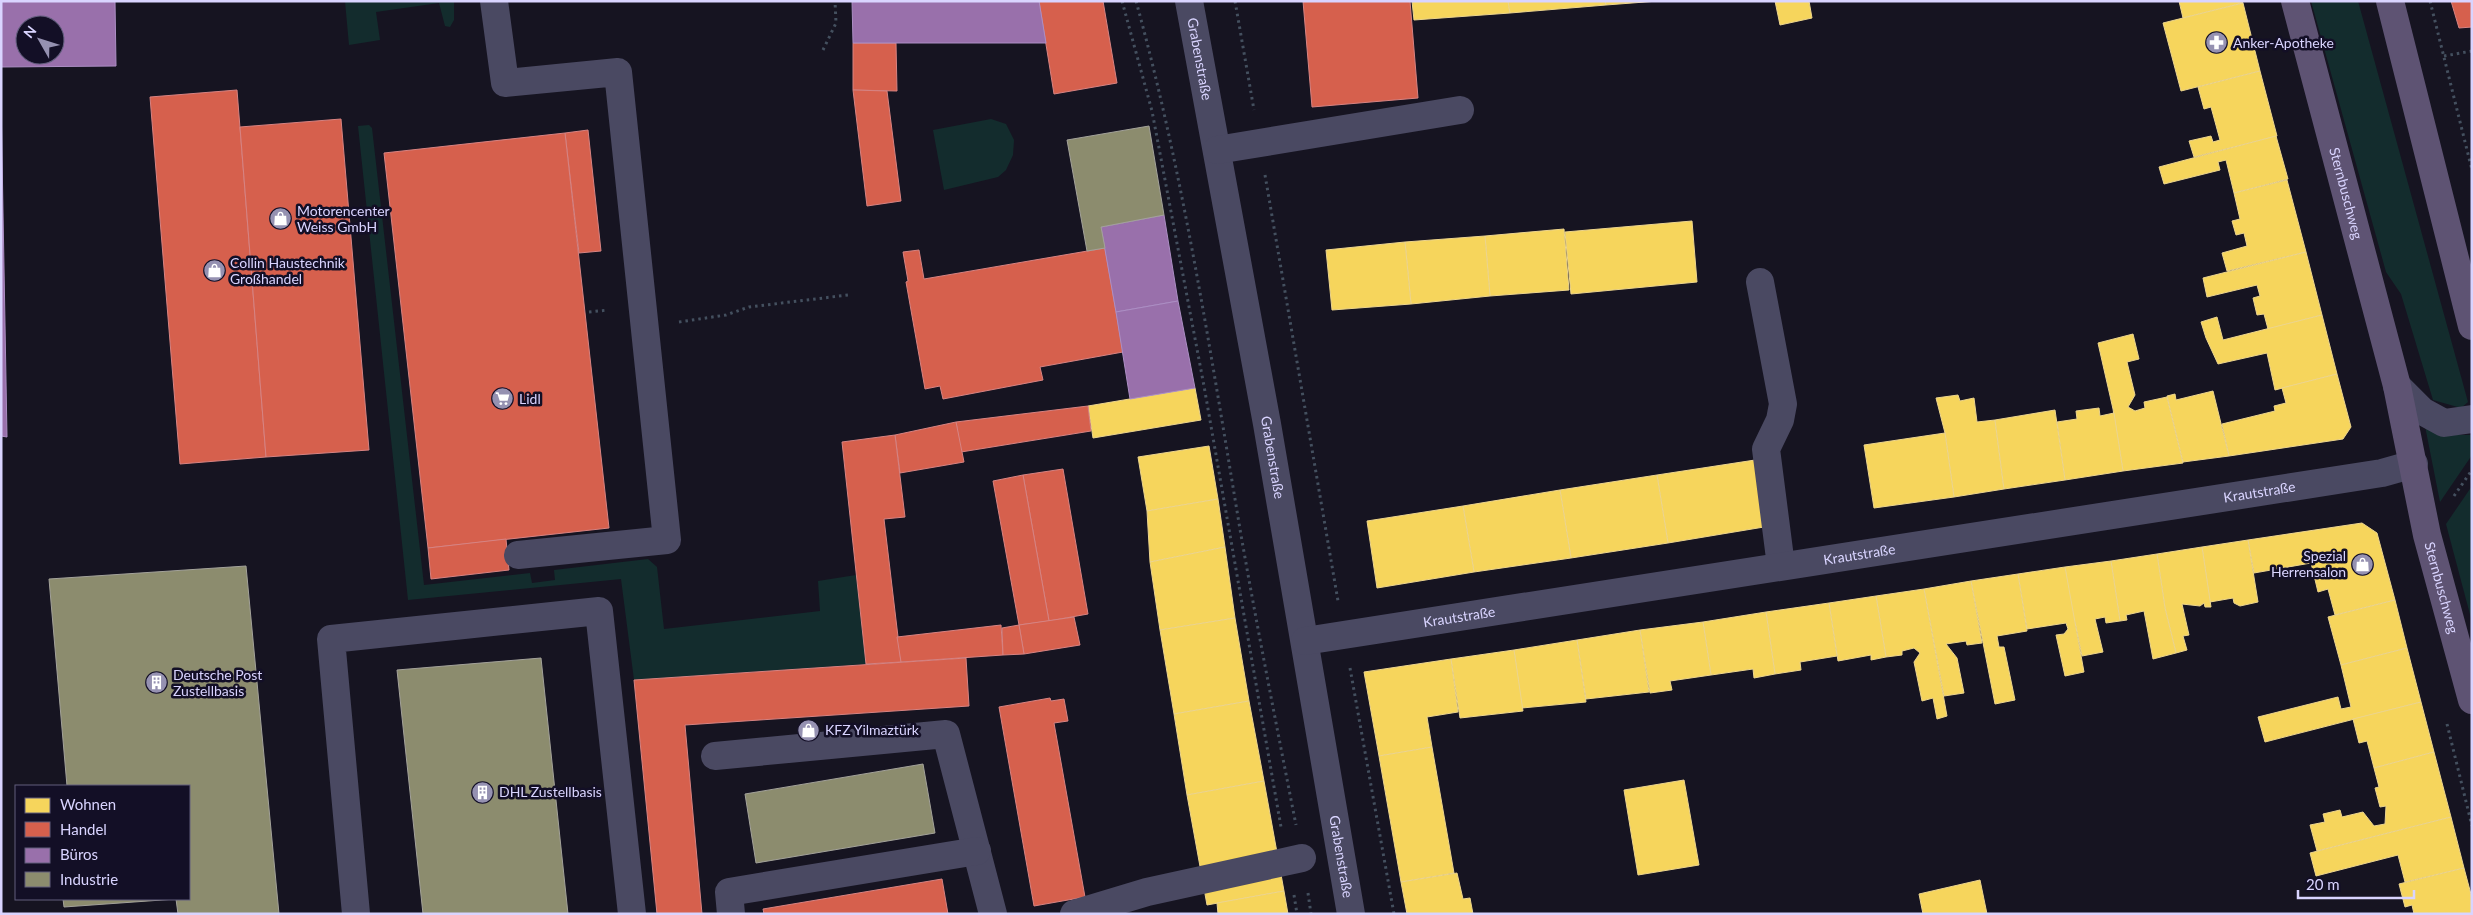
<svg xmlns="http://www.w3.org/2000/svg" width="2473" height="915" font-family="Lato,sans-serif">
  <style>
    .green { fill: #132c2d }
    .homes { fill: #f6d55c; stroke: #edd58d }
    .shops { fill: #d6604d; stroke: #d78382 }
    .offices { fill: #9970ab; stroke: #ac8ec4; fill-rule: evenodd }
    .industry { fill: #8c8c6e; stroke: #a3a29a }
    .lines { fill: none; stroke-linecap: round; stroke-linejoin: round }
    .path { stroke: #44505f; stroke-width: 3; stroke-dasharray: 2.5 4; stroke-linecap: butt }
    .minor { stroke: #4a4962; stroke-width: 28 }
    .major { stroke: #5e5373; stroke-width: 28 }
    .labels { text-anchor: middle; stroke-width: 5; stroke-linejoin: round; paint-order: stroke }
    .poi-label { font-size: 14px; fill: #d9d4ff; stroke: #130f26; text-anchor: start }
    .street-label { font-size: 14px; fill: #d9d4ff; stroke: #130f26 }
  </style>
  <rect width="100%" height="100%" fill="#161421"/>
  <g class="green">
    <path d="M345 1H454V20L450 27 445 26 439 3 376 12 380 40 349 45Z"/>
    <path d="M2311 1H2358L2468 402 2461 408 2433 400 2401 294 2386 272Z"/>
    <path d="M991 119 1006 124 1014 140 1013 155 1006 170 998 177 944 190 933 130Z"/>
    <path d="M369 125 372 128 424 585 530 573 532 583 555 580 554 570 648 559 657 567 664 629 820 611 818 581 856 575 866 664 634 680 621 579 408 600 358 126Z"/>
    <path d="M2425 426 2441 435H2472V455L2440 502Z"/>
    <path d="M2472 486V622L2446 524Z"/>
  </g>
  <g class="homes">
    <path d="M1412 1H1508L1510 13 1414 20Z"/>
    <path d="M1508 1H1605L1606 5 1510 13Z"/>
    <path d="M1605 1H1658L1606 5Z"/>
    <path d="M1775 1H1809L1812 18 1780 25Z"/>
    <path d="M2179 1H2242L2243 3 2183 18Z"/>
    <path d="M2243 3 2260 71 2181 91 2163 23Z"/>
    <path d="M2260 71 2277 136 2194 157 2189 141 2211 136 2213 142 2220 140 2211 107 2204 109 2198 87Z"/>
    <path d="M2276 136 2288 179 2234 193 2226 160 2218 162 2220 170 2164 184 2159 167Z"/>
    <path d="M2287 180 2306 252 2227 271 2222 253 2247 246 2244 233 2236 235 2232 221 2240 219 2234 193Z"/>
    <path d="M1692 221 1697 282 1571 294 1565 232Z"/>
    <path d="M1564 229 1569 290 1490 296 1485 236Z"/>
    <path d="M1485 236 1490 296 1411 304 1405 242Z"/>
    <path d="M1405 242 1411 304 1332 310 1326 250Z"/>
    <path d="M2306 252 2322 315 2268 329 2264 314 2257 315 2253 298 2260 296 2257 285 2207 297 2203 278Z"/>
    <path d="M2322 315 2337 374 2275 390 2267 353 2218 364 2206 338 2201 322 2217 317 2223 340Z"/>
    <path d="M2133 334 2139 359 2127 362 2135 395 2128 407 2135 411 2145 408 2144 402 2167 397 2183 463 2123 471 2113 409 2098 343Z"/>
    <path d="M2337 374 2351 427 2343 439 2229 456 2222 424 2275 411 2274 406 2286 403 2282 388Z"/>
    <path d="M1195 388 1201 420 1093 438 1088 406Z"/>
    <path d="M2213 391 2229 456 2183 462 2167 396 2175 394 2176 400Z"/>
    <path d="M1958 395 1960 401 1974 398 1977 422 1995 420 2004 489 1954 497 1945 433 1936 398Z"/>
    <path d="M2099 408 2100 416 2114 413 2123 471 2065 480 2057 422 2077 419 2076 411Z"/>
    <path d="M2055 410 2065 480 2004 489 1995 420Z"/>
    <path d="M1945 433 1954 497 1874 508 1864 445Z"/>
    <path d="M1209 446 1218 499 1147 511 1138 457Z"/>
    <path d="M1755 460 1764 527 1668 543 1657 475Z"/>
    <path d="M1657 475 1668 543 1571 558 1560 490Z"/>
    <path d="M1560 490 1571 558 1474 572 1463 506Z"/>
    <path d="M1218 499 1225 547 1150 562 1147 511Z"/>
    <path d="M1463 506 1474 572 1377 588 1367 521Z"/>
    <path d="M2362 523 2377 533 2395 600 2335 615 2328 589 2318 592 2311 563 2254 573 2248 540Z"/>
    <path d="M2248 540 2258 602 2240 606 2234 603 2233 598 2210 602 2202 547Z"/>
    <path d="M1225 547 1235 618 1160 630 1150 562Z"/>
    <path d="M2202 547 2211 607H2205L2204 603 2200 606 2182 604 2189 635 2183 636 2187 650 2176 653 2165 608 2157 554Z"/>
    <path d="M2157 554 2165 608 2176 653 2153 659 2144 611 2126 615 2127 620 2120 621 2111 561Z"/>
    <path d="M2111 561 2120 621 2106 623 2105 617 2095 619 2103 652 2082 656 2075 622H2073L2065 567Z"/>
    <path d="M2065 567 2084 672 2065 676 2056 635 2064 634 2068 629 2066 623 2027 629 2018 574Z"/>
    <path d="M2018 574 2027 631 1997 636 1999 647H2004L2015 700 1995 704 1971 581Z"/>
    <path d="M1971 581 1982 643 1967 645 1966 641 1946 644 1957 658 1964 693 1944 696 1924 589Z"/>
    <path d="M1924 589 1947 716 1937 719 1933 698 1922 701 1914 662 1920 653 1914 648 1902 651V655L1886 657 1876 596Z"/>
    <path d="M1876 596 1886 657 1871 660V655L1838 661 1829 603Z"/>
    <path d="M2395 600 2407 648 2341 665 2328 617Z"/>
    <path d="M1829 603 1837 656 1800 662 1801 670 1775 674 1766 612Z"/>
    <path d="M1766 612 1775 674 1754 678 1753 669 1711 675 1703 622Z"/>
    <path d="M1235 618 1249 701 1174 714 1160 630Z"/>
    <path d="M1703 622 1711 675 1670 681 1672 690 1650 693 1640 630Z"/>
    <path d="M1640 630 1649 692 1586 699 1577 640Z"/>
    <path d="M1577 640 1586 702 1522 708 1514 650Z"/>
    <path d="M2407 648 2421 702 2265 742 2258 717 2338 697 2341 709 2351 707 2341 665Z"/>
    <path d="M1514 650 1523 711 1460 718 1451 659Z"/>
    <path d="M1451 659 1458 712 1427 717 1432 747 1379 756 1364 672Z"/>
    <path d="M1249 701 1264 781 1187 795 1174 714Z"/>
    <path d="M2421 702 2434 752 2374 768 2367 741 2359 743 2353 719Z"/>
    <path d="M1432 747 1454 873 1401 882 1379 756Z"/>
    <path d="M2434 752 2451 817 2317 851 2310 825 2325 822 2323 814 2340 810 2342 817 2363 812 2374 826 2385 824 2386 806 2380 807 2375 788 2379 787 2374 768Z"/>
    <path d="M1684 780 1699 865 1638 875 1624 790Z"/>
    <path d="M1264 781 1284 891 1207 905 1187 795Z"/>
    <path d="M2451 817 2464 868 2405 882 2398 855 2316 876 2310 853Z"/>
    <path d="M2464 868 2472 898V914H2414L2412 905 2405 907 2399 884Z"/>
    <path d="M1457 873 1463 899 1470 898 1473 914H1407L1401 882Z"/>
    <path d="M1980 880 1987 914H1923L1919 894Z"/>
    <path d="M1284 891 1288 914H1218L1217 903Z"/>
  </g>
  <g class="shops">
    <path d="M1039 1H1103L1117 83 1054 94Z"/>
    <path d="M1303 1H1410L1418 98 1312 107Z"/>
    <path d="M2451 1H2472V27L2459 28Z"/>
    <path d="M853 43H896L897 91 853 90Z"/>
    <path d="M237 90 266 457 180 464 150 97Z"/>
    <path d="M853 90 887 91 901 201 867 206Z"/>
    <path d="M341 119 369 450 266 457 240 127Z"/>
    <path d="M588 130 601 251 579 253 565 133Z"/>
    <path d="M565 133 609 528 428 548 384 153Z"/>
    <path d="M1105 248 1123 352 1040 367 1043 380 943 399 940 386 925 389 906 282 908 281 903 252 919 250 924 279Z"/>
    <path d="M1088 406 1091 431 961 452 956 422Z"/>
    <path d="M956 422 964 462 900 473 895 435Z"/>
    <path d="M895 435 905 517 884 519 901 662 866 664 842 442Z"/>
    <path d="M1063 469 1088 614 1049 621 1023 475Z"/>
    <path d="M1023 475 1049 621 1019 625 993 481Z"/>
    <path d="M506 539 509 570 431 579 428 548Z"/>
    <path d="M1074 617 1080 645 1024 654 1019 625Z"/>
    <path d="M1001 625 1003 655 901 662 897 637Z"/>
    <path d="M1019 625 1024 654 1003 655 1002 628Z"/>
    <path d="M966 658 969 706 685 725 702 914H657L634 680Z"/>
    <path d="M1050 698 1051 701 1064 699 1068 721 1054 723 1085 897 1034 906 999 707Z"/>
    <path d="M942 879 948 914H764L763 909Z"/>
  </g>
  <g class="offices">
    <path d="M1 1H115L116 66 1 67ZM25 25H55V55H25Z"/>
    <path d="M852 1H1039L1046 43H853Z"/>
    <path d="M1 98 7 437 1 436Z"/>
    <path d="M1164 215 1178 301 1116 312 1101 227Z"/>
    <path d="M1178 301 1195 388 1130 399 1116 312Z"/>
  </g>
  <g class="industry">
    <path d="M1149 126 1164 215 1101 227 1105 248 1087 251 1067 140Z"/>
    <path d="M246 566 279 914H178L176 899H189V786H67L49 579Z"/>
    <path d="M541 658 568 914H423L397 670Z"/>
    <path d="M923 764 935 833 756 863 745 794Z"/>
    <path d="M63 899H176L64 907Z"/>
  </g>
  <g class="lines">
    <g class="path">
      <path d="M1122 1 1152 111 1204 386 1281 827"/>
      <path d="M1136 1C1184 176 1211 356 1241 535 1258 632 1277 728 1296 825"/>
      <path d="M1235 1 1254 110"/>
      <path d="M2430 1 2472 170"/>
      <path d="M823 50 836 23 835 1"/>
      <path d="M2444 56 2472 51"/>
      <path d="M1265 175 1338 601"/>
      <path d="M589 312 608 310"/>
      <path d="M679 322 726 315 749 307 848 295"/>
      <path d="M2454 496 2472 470"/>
      <path d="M1350 668 1394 914"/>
      <path d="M2447 724 2472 826"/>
      <path d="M1308 893 1311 914"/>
      <path d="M1294 895 1297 914"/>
    </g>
    <g class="minor">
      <path d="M494 1 505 83 618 72 667 540 518 555"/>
      <path id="s1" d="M1189 1 1267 424 1351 914"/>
      <path d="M1217 150 1460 110"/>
      <path d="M1760 282 1783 404 1780 420 1766 449 1781 566"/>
      <path d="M2397 386 2422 411 2444 423 2472 419"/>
      <path id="s2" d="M1305 641 2382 473 2414 464"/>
      <path d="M715 756 946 734 993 914"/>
      <path d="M356 914 331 639 599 611 632 914"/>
      <path d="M731 914 729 892 977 851"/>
      <path d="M1074 914 1147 892 1302 858"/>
    </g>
    <g class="major">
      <path id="s3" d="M2295 1 2397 386 2427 535 2472 700"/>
      <path d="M2390 1 2472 326"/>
    </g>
  </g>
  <defs>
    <symbol id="pharmacy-disc" viewBox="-11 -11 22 22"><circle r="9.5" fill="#9591b1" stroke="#130f26"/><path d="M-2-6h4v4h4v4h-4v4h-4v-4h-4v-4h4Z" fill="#fff"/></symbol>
    <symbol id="shop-disc" viewBox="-11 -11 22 22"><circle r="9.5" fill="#9591b1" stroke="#130f26"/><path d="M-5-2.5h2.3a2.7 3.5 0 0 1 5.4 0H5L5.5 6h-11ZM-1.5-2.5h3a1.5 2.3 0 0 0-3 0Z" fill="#fff"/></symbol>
    <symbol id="supermarket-disc" viewBox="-11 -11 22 22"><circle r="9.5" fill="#9591b1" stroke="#130f26"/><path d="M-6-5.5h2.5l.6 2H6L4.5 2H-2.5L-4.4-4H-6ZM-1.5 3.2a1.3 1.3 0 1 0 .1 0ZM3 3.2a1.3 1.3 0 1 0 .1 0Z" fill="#fff"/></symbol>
    <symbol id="building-disc" viewBox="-11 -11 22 22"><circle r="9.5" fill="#9591b1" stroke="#130f26"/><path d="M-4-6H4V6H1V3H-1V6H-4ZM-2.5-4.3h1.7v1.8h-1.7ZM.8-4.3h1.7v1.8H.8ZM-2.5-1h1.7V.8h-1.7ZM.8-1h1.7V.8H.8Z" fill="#fff"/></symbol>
  </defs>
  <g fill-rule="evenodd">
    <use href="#pharmacy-disc" x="2204" y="30" width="25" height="25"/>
    <use href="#shop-disc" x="268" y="206" width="25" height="25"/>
    <use href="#shop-disc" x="202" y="258" width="25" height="25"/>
    <use href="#supermarket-disc" x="490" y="386" width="25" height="25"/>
    <use href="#shop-disc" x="2350" y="552" width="25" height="25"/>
    <use href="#building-disc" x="144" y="670" width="25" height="25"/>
    <use href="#shop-disc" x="796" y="718" width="25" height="25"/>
    <use href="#building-disc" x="470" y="780" width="25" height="25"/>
  </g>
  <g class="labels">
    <g class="poi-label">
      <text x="2233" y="48">Anker-Apotheke</text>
      <text x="297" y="216">Motorencenter<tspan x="297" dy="16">Weiss GmbH</tspan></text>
      <text x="230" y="268">Collin Haustechnik<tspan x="230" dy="16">Großhandel</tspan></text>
      <text x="519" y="404">Lidl</text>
      <text x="2346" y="561" text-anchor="end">Spezial<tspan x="2346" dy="16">Herrensalon</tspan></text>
      <text x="173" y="680">Deutsche Post<tspan x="173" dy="16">Zustellbasis</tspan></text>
      <text x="825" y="735">KFZ Yilmaztürk</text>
      <text x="499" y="797">DHL Zustellbasis</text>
    </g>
    <g class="street-label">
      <text dy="5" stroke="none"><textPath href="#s1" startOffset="59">Grabenstraße</textPath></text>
      <text dy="5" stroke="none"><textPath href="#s3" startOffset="199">Sternbuschweg</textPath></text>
      <text dy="5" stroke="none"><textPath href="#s1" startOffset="464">Grabenstraße</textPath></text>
      <text dy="5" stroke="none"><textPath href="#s2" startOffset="966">Krautstraße</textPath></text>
      <text dy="5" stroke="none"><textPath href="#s2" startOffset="561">Krautstraße</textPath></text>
      <text dy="5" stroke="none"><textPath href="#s3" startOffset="605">Sternbuschweg</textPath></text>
      <text dy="5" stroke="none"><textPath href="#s2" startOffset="156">Krautstraße</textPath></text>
      <text dy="5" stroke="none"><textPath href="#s1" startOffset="869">Grabenstraße</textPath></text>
    </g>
  </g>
  <rect width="2473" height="915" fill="none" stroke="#d9d4ff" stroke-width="5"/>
  <rect x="15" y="785" width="175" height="115" fill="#130f26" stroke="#625e7d"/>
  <rect x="25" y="798" width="25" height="15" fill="#f6d55c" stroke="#625e7d"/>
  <text x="60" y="810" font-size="15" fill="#d9d4ff">Wohnen</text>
  <rect x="25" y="822" width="25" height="15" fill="#d6604d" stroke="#625e7d"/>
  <text x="60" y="835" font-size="15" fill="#d9d4ff">Handel</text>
  <rect x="25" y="848" width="25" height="15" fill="#9970ab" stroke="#625e7d"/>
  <text x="60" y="860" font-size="15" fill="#d9d4ff">Büros</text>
  <rect x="25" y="872" width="25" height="15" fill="#8c8c6e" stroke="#625e7d"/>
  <text x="60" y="885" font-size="15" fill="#d9d4ff">Industrie</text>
  <g transform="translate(40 40) rotate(309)"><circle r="24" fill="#130f26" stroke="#625e7d"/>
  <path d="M0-4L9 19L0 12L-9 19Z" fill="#9591b1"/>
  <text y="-8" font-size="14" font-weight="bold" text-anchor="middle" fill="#d9d4ff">N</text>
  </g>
  <path d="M2298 890v8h116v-8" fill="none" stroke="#d9d4ff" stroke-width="2.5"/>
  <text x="2306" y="890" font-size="15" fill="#d9d4ff" stroke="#130f26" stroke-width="4" paint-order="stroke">20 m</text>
</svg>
